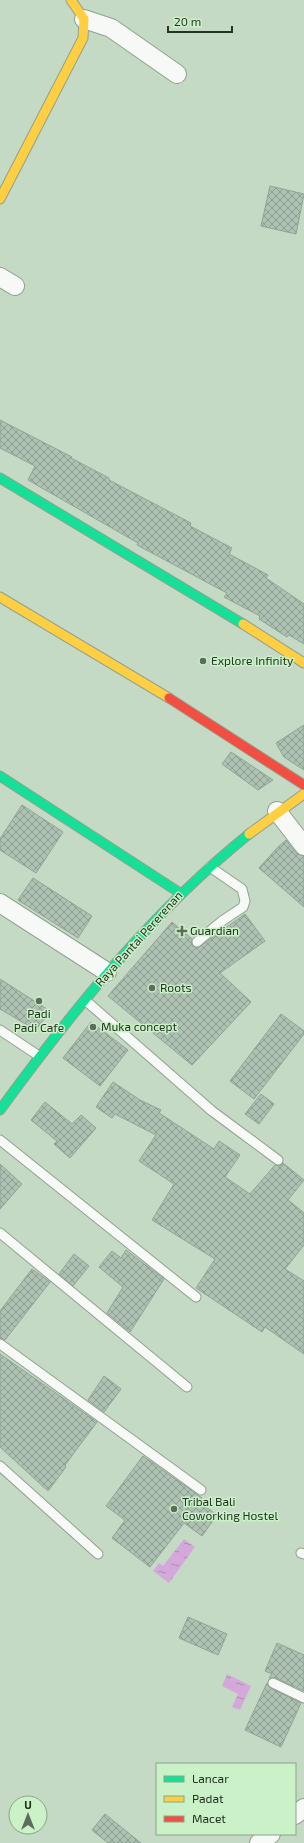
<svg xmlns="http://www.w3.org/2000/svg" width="304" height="1843" font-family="'Exo 2',sans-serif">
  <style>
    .water { fill: url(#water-ripples) }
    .building { fill: url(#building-cross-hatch); stroke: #90a495 }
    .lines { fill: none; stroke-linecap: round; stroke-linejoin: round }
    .lane-casing { stroke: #90a18f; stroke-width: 11 }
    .street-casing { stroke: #90a18f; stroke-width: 20 }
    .fast-casing { stroke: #90a18f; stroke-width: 11 }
    .slow-casing { stroke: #90a18f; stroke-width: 11 }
    .jam-casing { stroke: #90a18f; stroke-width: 11 }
    .lane { stroke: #f6f9f6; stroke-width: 9 }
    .street { stroke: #f6f9f6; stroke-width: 18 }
    .fast { stroke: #16e098; stroke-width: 9 }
    .slow { stroke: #ffcf43; stroke-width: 9 }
    .jam { stroke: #f24e42; stroke-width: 9 }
    .poi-dot { fill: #5c6d5b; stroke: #caf1c7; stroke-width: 1.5 }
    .labels { text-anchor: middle; stroke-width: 3; stroke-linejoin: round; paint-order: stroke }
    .poi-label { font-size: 12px; fill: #243322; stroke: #caf1c7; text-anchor: start }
    .street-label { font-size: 12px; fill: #243322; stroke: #caf1c7 }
  </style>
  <defs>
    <pattern id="water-ripples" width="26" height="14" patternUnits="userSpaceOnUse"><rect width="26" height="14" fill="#d4a8da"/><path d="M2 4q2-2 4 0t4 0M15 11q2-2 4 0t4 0" fill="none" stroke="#ac89b0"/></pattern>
    <pattern id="building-cross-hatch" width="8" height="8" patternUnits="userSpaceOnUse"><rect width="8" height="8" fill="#adc2b2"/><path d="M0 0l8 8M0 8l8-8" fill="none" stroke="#8d9e90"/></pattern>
  </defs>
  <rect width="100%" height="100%" fill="#c5dac4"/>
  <g class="water">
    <path d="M184 1539 195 1547 169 1583 153 1571 159 1563 163 1566Z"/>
    <path d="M227 1674 251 1686 240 1710 232 1707 238 1694 222 1686Z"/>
  </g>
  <g class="building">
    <path d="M270 186 304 194 296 234 261 226Z"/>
    <path d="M0 420 72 457 71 458 109 478V480L191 523 190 526 232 548 229 554 268 575 266 578 304 604V644L289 635 287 637 259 619 260 616 224 597 227 593 137 545 138 543 28 480 35 466 0 448Z"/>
    <path d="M304 725V770L284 757 276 743Z"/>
    <path d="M231 752 273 780 258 790 222 764Z"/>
    <path d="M22 805 63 832 36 873 0 850V839Z"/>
    <path d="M286 840 296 853 304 856V907L259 868 278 847Z"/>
    <path d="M33 878 92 916 78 938 18 900Z"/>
    <path d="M245 914 265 941 220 973 251 1002 192 1065 108 996 172 922 192 939V946L198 948Z"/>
    <path d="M0 979 50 1011 36 1030 0 1009Z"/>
    <path d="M281 1014 304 1031V1034L254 1099 230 1081Z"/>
    <path d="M91 1022 128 1050 100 1086 63 1058Z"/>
    <path d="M113 1082 140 1100 161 1110 159 1113 214 1149 219 1141 240 1155 225 1177 250 1194 275 1165 280 1166 283 1163 304 1180 288 1200 304 1213V1245L285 1269 304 1281V1354L265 1327 262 1332 196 1288 215 1259 152 1220 174 1184 139 1161 156 1135 115 1114 112 1118 96 1107Z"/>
    <path d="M261 1094 274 1104 259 1124 245 1114Z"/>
    <path d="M45 1102 72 1124 81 1115 96 1128 70 1158 54 1144 57 1141 31 1120Z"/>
    <path d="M0 1164 22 1184 0 1209Z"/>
    <path d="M126 1250 164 1279 130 1332 107 1313 123 1287 99 1267 112 1251 121 1258Z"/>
    <path d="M74 1254 89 1266 73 1286 59 1274Z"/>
    <path d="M32 1269 50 1282 5 1340 0 1338V1311Z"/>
    <path d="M0 1354 97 1422 65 1465 66 1467 48 1491 0 1447Z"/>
    <path d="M104 1376 121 1389 104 1412 88 1400Z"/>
    <path d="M143 1456 202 1498 199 1502 217 1515 202 1536 184 1523 150 1567 112 1538 125 1520 106 1506Z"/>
    <path d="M188 1617 227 1634 218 1655 179 1638Z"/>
    <path d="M277 1643 304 1655V1691L276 1678H269L272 1674 265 1671Z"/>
    <path d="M267 1683 270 1688 301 1703 281 1747 245 1730Z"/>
    <path d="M105 1814 141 1843H108L92 1830Z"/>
  </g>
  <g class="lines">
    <defs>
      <g id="lane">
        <path d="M197 942 222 921 243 907 245 901 242 889 210 867"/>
        <path d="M85 1000 212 1111 278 1160"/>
        <path d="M0 1030 39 1056"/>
        <path d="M0 1140 196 1297"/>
        <path d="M0 1233 187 1387"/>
        <path d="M0 1344 201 1490"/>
        <path d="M0 1466 98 1554"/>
        <path d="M301 1553 304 1554"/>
        <path d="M273 1683 304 1698"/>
      </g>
      <g id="street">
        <path d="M84 19 111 28 177 74"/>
        <path d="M0 277 15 286"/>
        <path d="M277 811 304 846"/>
        <path d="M0 903 107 972"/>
        <path d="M295 1815 304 1808"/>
        <path d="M259 1843 271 1834"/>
      </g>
      <g id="fast">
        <path d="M0 478 243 624"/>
        <path d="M0 776 180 893"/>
        <path d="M0 1110C73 1010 152 912 249 834"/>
      </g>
      <g id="slow">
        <path d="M0 199 83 38 84 19 71 0"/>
        <path d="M0 597 169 698"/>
        <path d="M243 624 304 663"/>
        <path d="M249 834 304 794"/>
      </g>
      <path id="jam" d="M169 698 304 785"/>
    </defs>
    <use href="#lane" class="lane-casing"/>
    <use href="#street" class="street-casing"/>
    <use href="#fast" class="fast-casing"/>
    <use href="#slow" class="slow-casing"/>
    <use href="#jam" class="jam-casing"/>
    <use href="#lane" class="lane"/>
    <use href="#street" class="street"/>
    <use href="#fast" class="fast"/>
    <use href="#slow" class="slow"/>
    <use href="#jam" class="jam"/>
  </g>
  <g class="poi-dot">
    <circle cx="203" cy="661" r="4"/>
    <path d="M180 925h4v4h4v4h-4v4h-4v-4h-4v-4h4z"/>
    <circle cx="152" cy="988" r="4"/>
    <circle cx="39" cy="1001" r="4"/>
    <circle cx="93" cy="1027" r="4"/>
    <circle cx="174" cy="1509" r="4"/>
  </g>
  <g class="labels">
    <g class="poi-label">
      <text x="211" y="665">Explore Infinity</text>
      <text x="190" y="935">Guardian</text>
      <text x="160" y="992">Roots</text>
      <text x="39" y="1018" text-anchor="middle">Padi<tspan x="39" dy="14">Padi Cafe</tspan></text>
      <text x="101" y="1031">Muka concept</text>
      <text x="182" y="1506">Tribal Bali<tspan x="182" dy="14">Coworking Hostel</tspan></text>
    </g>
    <g class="street-label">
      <text transform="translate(139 939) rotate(-48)" y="4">Raya Pantai Pererenan</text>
    </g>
  </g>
  <rect x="156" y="1763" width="140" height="72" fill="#caf1c7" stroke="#88a585"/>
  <rect x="164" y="1776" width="20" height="6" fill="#16e098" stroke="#88a585"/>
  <text x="192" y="1783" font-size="12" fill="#243322">Lancar</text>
  <rect x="164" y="1796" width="20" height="6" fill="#ffcf43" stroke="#88a585"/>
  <text x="192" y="1803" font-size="12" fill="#243322">Padat</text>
  <rect x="164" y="1816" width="20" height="6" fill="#f24e42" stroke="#88a585"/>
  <text x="192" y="1823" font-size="12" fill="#243322">Macet</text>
  <g transform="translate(28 1815)"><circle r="19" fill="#caf1c7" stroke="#88a585"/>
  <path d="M0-3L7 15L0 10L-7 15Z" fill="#5c6d5b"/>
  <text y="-6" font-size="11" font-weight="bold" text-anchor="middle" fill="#243322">U</text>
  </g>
  <path d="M168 26v6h64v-6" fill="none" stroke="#243322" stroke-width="2"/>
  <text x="174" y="26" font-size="12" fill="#243322" stroke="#caf1c7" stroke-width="3" paint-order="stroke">20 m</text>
</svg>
